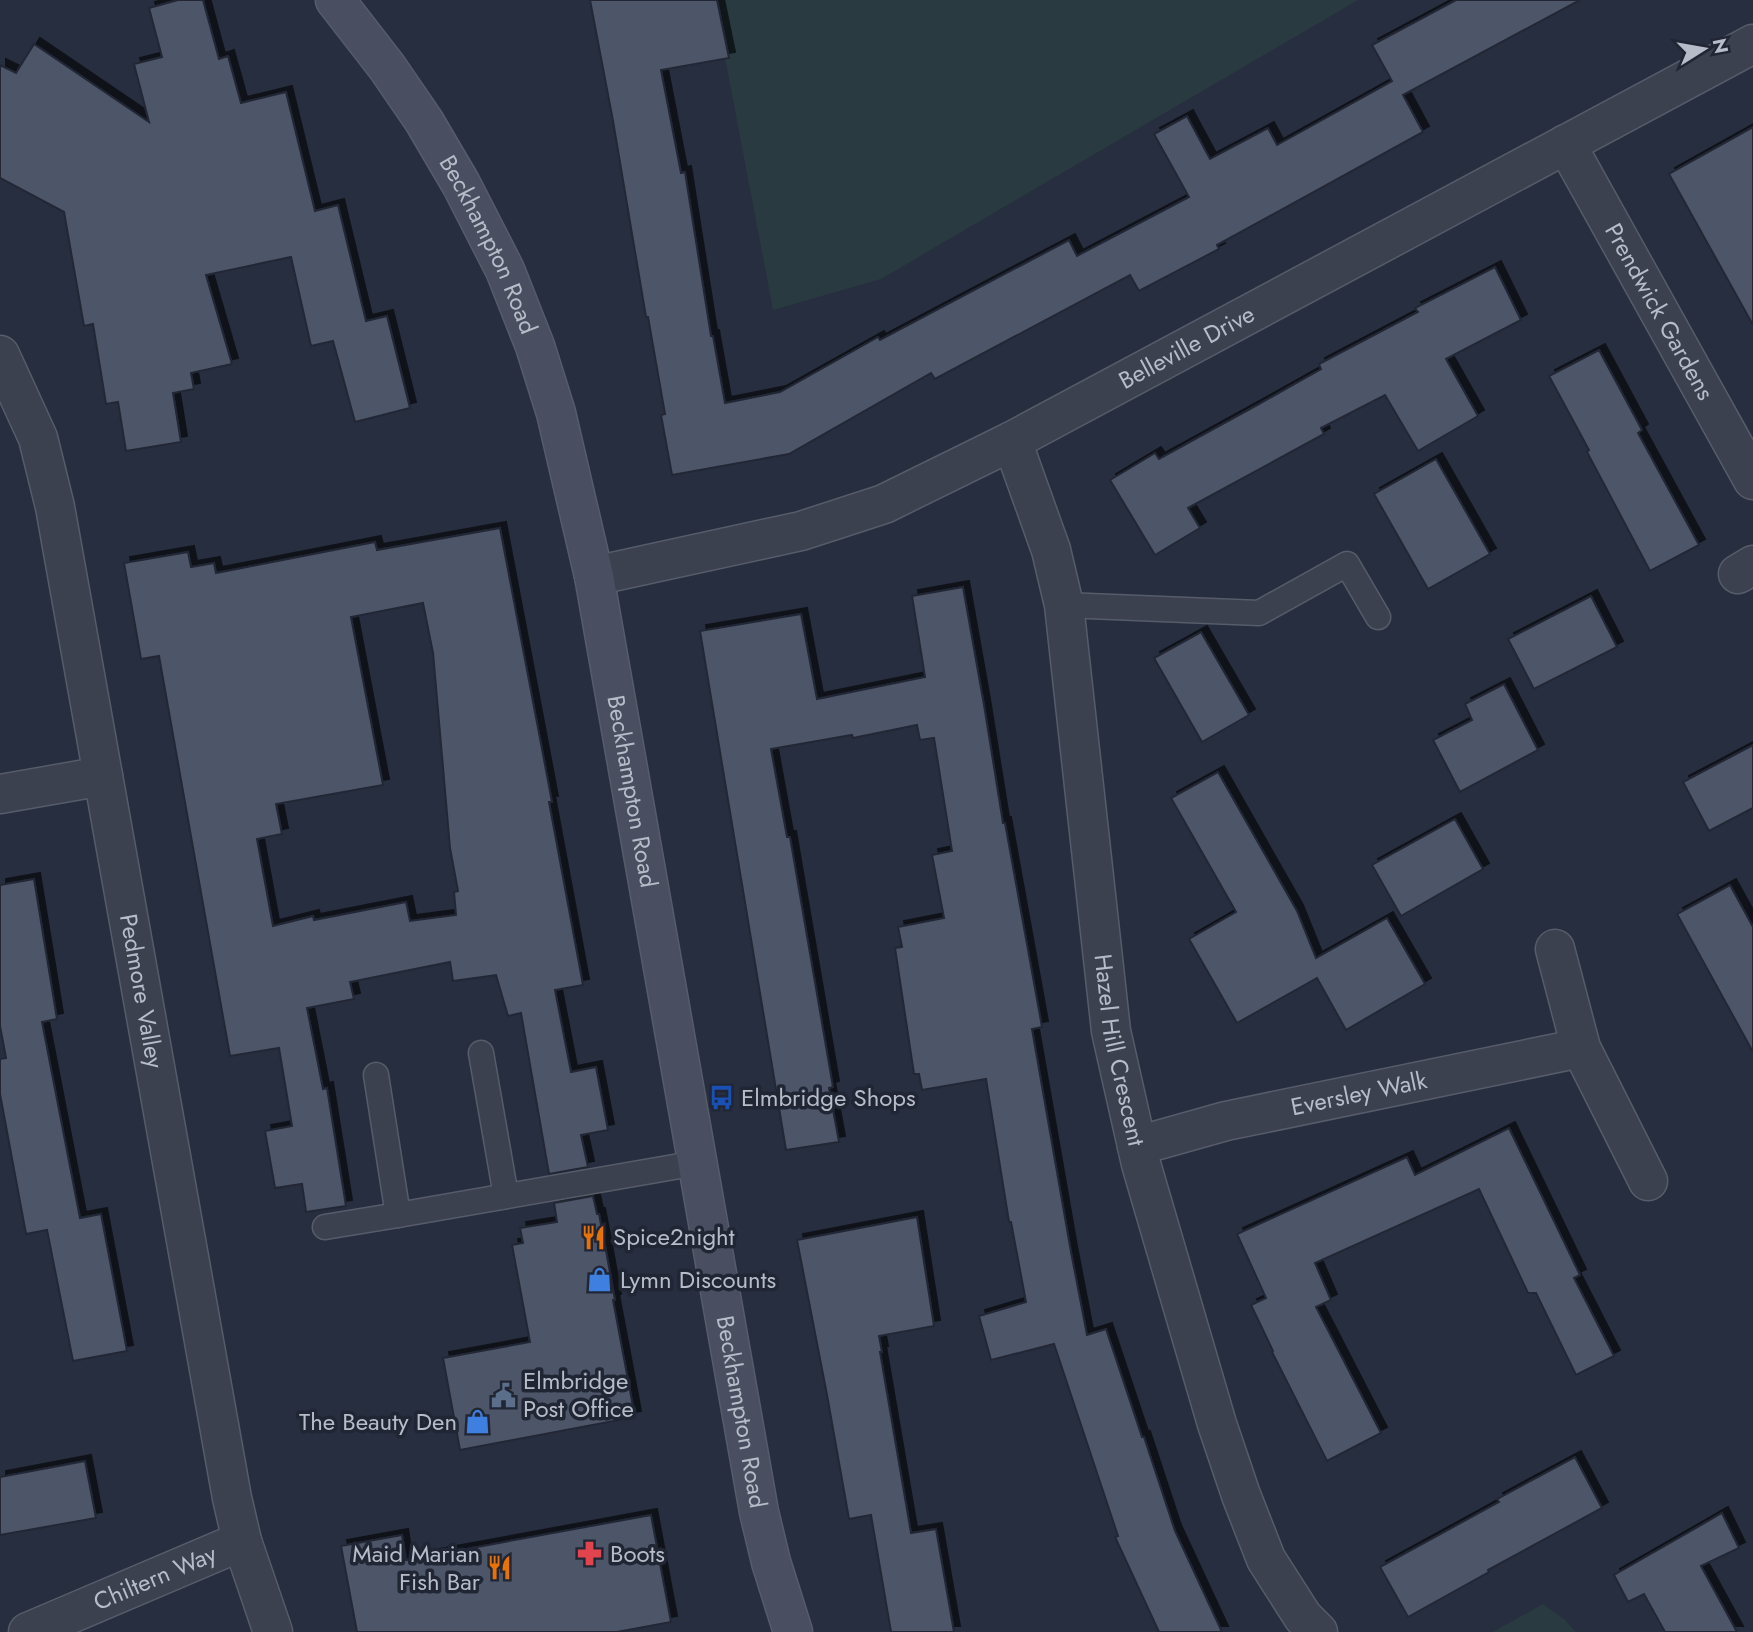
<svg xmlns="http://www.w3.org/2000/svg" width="1753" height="1632" font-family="Jost,sans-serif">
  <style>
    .green { fill: #293a40 }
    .building { fill: #4d5567; stroke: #222836; stroke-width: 2; fill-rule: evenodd; filter: url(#shadow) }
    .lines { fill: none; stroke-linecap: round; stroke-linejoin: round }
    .lane-casing { stroke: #565c69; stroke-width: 27 }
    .street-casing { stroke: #565c69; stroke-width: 41 }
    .secondary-casing { stroke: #565c69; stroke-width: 41 }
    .lane { stroke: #3b414f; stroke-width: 24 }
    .street { stroke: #3b414f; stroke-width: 38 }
    .secondary { stroke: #494f61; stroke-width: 38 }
    .labels { text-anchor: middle; stroke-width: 7; stroke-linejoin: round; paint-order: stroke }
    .street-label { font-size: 24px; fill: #b7bcc9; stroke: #202634 }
    .poi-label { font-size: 24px; fill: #b7bcc9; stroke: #202634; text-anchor: start }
  </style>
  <defs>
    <filter id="shadow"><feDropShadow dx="6" dy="-6" stdDeviation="0" flood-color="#0009"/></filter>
  </defs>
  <rect width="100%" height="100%" fill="#272e3f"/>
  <g class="green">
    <path d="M714 0H1358L881 279 773 310Z"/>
    <path d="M1543 1604 1565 1620 1576 1632H1493Z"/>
  </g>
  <g class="building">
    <path d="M178 0H203L219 59 228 56 241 103 286 92 315 211 338 205 366 321 387 316 410 408 355 422 333 341 311 346 291 257 206 275 232 364 191 373 194 389 173 393 181 442 126 451 118 402 106 404 93 324 84 326 64 212 0 178V65L16 73 34 44 149 122 134 64 162 57 149 8Z"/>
    <path d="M590 0H717L729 58 661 70 681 173 685 172 711 336H713L725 403 780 392 878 337 880 340 1069 240 1077 256 1189 197 1154 134 1187 116 1210 159 1268 128 1277 145 1392 81 1372 45 1456 0H1580L1403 95 1423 132 1217 245 1219 249 1139 291 1130 275 935 379 931 373 789 454 672 475 661 415 665 414 648 317H646L613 121Z"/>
    <path d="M1753 127V325L1669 174Z"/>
    <path d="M1495 267 1521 320 1446 359 1478 416 1418 451 1385 395 1321 428 1324 434 1188 508 1200 528 1155 555 1110 480 1155 453 1159 459 1259 404 1321 369 1319 364 1418 312 1415 308Z"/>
    <path d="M1599 350 1642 430 1638 433 1699 545 1650 571 1587 452 1589 450 1549 376Z"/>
    <path d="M1436 459 1490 554 1428 589 1374 494Z"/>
    <path d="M500 528 542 749 552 802H549L583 985 555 990 571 1072 596 1067 608 1130 581 1135 588 1167 549 1174 521 1013 508 1016 496 975 453 981 450 962 350 982 354 999 307 1008 323 1089 327 1088 346 1206 306 1212 302 1184 275 1188 265 1131 292 1126 279 1048 230 1056 159 656 141 659 124 563 188 552 191 567 214 563 216 573 375 542 377 550ZM423 603 433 653 450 848 458 891 454 892 456 915 410 921 406 902 314 920 313 916 273 926 257 839 282 834 276 804 383 785 351 617Z"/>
    <path d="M963 587 984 705 1003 823H1005L1042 1027 1032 1029 1071 1252 1087 1335 1106 1329 1142 1437H1144L1175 1531 1222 1632H1159L1115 1537 1118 1536 1054 1344 991 1360 979 1316 1026 1302 1011 1222H1009L986 1079 922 1090 919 1074H914L895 948 902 947 898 927 944 918 932 855 952 851 934 738 920 740 917 725 853 738 852 735 771 749 787 837H790L833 1087 829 1088 839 1142 786 1150 700 631 801 614 817 699 925 677 912 596Z"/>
    <path d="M1591 596 1617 647 1534 689 1508 639Z"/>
    <path d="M1201 632 1249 715 1202 742 1154 658Z"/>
    <path d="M1504 684 1538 750 1460 792 1433 740 1472 720 1465 704Z"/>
    <path d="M1753 745V808L1709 831 1683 782Z"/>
    <path d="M1218 772 1297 911 1316 958 1387 918 1425 984 1346 1030 1317 978 1237 1023 1189 939 1236 912 1171 798Z"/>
    <path d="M1455 819 1483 869 1401 916 1372 865Z"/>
    <path d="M34 879 57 1019 42 1022 80 1218 101 1214 127 1351 73 1361 47 1230 26 1234 0 1094V1059L6 1058 0 1026V885Z"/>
    <path d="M1730 885 1753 927V1052L1677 914Z"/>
    <path d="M1509 1128 1580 1275 1574 1278 1614 1356 1576 1375 1536 1293H1528L1479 1189 1315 1263 1331 1300 1316 1307 1381 1433 1327 1461 1272 1352 1273 1351 1251 1305 1266 1298 1237 1234 1407 1157 1415 1175Z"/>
    <path d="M593 1196 597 1214H599L607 1256 615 1300H613L635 1417 460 1450 443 1358 530 1342 512 1245 523 1243 520 1228 557 1222 554 1203Z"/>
    <path d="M917 1217 934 1326 879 1336 882 1352H880L911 1533 936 1529 954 1632H891L871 1515 849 1519 827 1395 797 1240Z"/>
    <path d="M1575 1457 1602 1508 1488 1570 1489 1572 1408 1617 1380 1567 1499 1502 1497 1499Z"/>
    <path d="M85 1461 96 1518 0 1535V1477Z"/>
    <path d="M1722 1513 1739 1548 1701 1566 1737 1632H1665L1644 1594 1628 1602 1614 1575Z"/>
    <path d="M651 1515 671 1622 617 1632H357L341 1546 402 1535 406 1560Z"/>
  </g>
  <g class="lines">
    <defs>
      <g id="lane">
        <path d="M1064 605 1259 613 1347 564 1378 617"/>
        <path d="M481 1053 506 1196"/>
        <path d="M376 1075 398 1215 697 1163"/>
        <path d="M325 1227 398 1215"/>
      </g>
      <g id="street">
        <path id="s1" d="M1566 144 1753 480"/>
        <path id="s2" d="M0 355 38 438 55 507 232 1498 242 1541 273 1632"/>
        <path id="s3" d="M1012 441 1051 550 1064 605 1111 1031 1141 1164 1217 1424 1241 1495 1266 1559 1303 1617 1318 1632"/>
        <path d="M1738 574 1753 565"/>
        <path id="s4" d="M594 576 801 531 884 504 1012 441 1753 44"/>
        <path d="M0 794 103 776"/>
        <path d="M1555 949 1581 1048 1648 1181"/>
        <path id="s5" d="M1137 1146 1226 1121 1581 1048"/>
        <path id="s6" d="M28 1632 242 1541"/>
      </g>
      <g id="secondary">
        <path id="s7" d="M335 0 387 67 424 121 461 184 505 270 535 346 556 413 594 576 759 1512 771 1562 793 1632"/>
      </g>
    </defs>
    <use href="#lane" class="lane-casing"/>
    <use href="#street" class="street-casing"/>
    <use href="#secondary" class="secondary-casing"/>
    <use href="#lane" class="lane"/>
    <use href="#street" class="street"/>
    <use href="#secondary" class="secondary"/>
  </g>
  <defs>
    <symbol id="bus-bare" viewBox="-9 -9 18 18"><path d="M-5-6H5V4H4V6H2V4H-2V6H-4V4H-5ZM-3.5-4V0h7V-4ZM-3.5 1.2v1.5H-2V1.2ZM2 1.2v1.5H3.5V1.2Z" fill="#1a4fb4" stroke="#202634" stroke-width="2.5" paint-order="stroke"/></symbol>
    <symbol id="restaurant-bare" viewBox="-9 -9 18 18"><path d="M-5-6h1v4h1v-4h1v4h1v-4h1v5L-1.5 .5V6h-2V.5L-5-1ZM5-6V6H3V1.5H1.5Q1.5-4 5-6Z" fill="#e8710a" stroke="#202634" stroke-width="2.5" paint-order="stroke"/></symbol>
    <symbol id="shop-bare" viewBox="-9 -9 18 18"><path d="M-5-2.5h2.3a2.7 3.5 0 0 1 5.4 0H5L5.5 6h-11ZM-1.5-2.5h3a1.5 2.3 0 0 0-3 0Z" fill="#3f7fe0" stroke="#202634" stroke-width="2.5" paint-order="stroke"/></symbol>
    <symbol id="civic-bare" viewBox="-9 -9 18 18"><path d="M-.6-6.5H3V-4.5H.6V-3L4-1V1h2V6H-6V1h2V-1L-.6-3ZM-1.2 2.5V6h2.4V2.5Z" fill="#5c6f8a" stroke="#202634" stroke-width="2.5" paint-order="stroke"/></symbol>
    <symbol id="pharmacy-bare" viewBox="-9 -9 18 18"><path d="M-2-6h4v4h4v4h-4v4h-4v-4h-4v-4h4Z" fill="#e0444e" stroke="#202634" stroke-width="2.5" paint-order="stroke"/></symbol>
  </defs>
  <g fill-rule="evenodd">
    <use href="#bus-bare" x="704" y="1080" width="35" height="35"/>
    <use href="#restaurant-bare" x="576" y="1220" width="35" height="35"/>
    <use href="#shop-bare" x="582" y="1262" width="35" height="35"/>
    <use href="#civic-bare" x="486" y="1378" width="35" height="35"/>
    <use href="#shop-bare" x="460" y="1404" width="35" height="35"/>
    <use href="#pharmacy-bare" x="572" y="1536" width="35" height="35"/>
    <use href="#restaurant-bare" x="482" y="1550" width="35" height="35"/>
  </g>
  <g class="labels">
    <g class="street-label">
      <text dy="8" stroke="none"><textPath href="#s7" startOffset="290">Beckhampton Road</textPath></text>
      <text dy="8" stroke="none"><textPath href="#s1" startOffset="192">Prendwick Gardens</textPath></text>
      <text dy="8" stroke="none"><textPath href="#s4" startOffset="640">Belleville Drive</textPath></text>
      <text dy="8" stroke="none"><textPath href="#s7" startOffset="858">Beckhampton Road</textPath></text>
      <text dy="8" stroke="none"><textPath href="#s2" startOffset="654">Pedmore Valley</textPath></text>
      <text dy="8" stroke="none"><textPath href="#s3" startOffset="621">Hazel Hill Crescent</textPath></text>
      <text dy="8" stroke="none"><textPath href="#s5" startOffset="228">Eversley Walk</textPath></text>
      <text dy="8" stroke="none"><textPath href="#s7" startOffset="1488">Beckhampton Road</textPath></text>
      <text dy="8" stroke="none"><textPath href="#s6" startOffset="138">Chiltern Way</textPath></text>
    </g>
    <g class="poi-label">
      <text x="741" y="1106">Elmbridge Shops</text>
      <text x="613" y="1245">Spice2night</text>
      <text x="620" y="1288">Lymn Discounts</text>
      <text x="523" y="1389">Elmbridge<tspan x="523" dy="28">Post Office</tspan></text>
      <text x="457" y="1430" text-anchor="end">The Beauty Den</text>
      <text x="480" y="1562" text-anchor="end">Maid Marian<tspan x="480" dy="28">Fish Bar</tspan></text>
      <text x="610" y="1562">Boots</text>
    </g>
  </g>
  <g transform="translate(1704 49) rotate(79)" stroke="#202634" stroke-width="5" paint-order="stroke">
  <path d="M0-5L12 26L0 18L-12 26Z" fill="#b7bcc9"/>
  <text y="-10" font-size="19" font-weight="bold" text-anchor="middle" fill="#b7bcc9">N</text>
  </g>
</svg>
